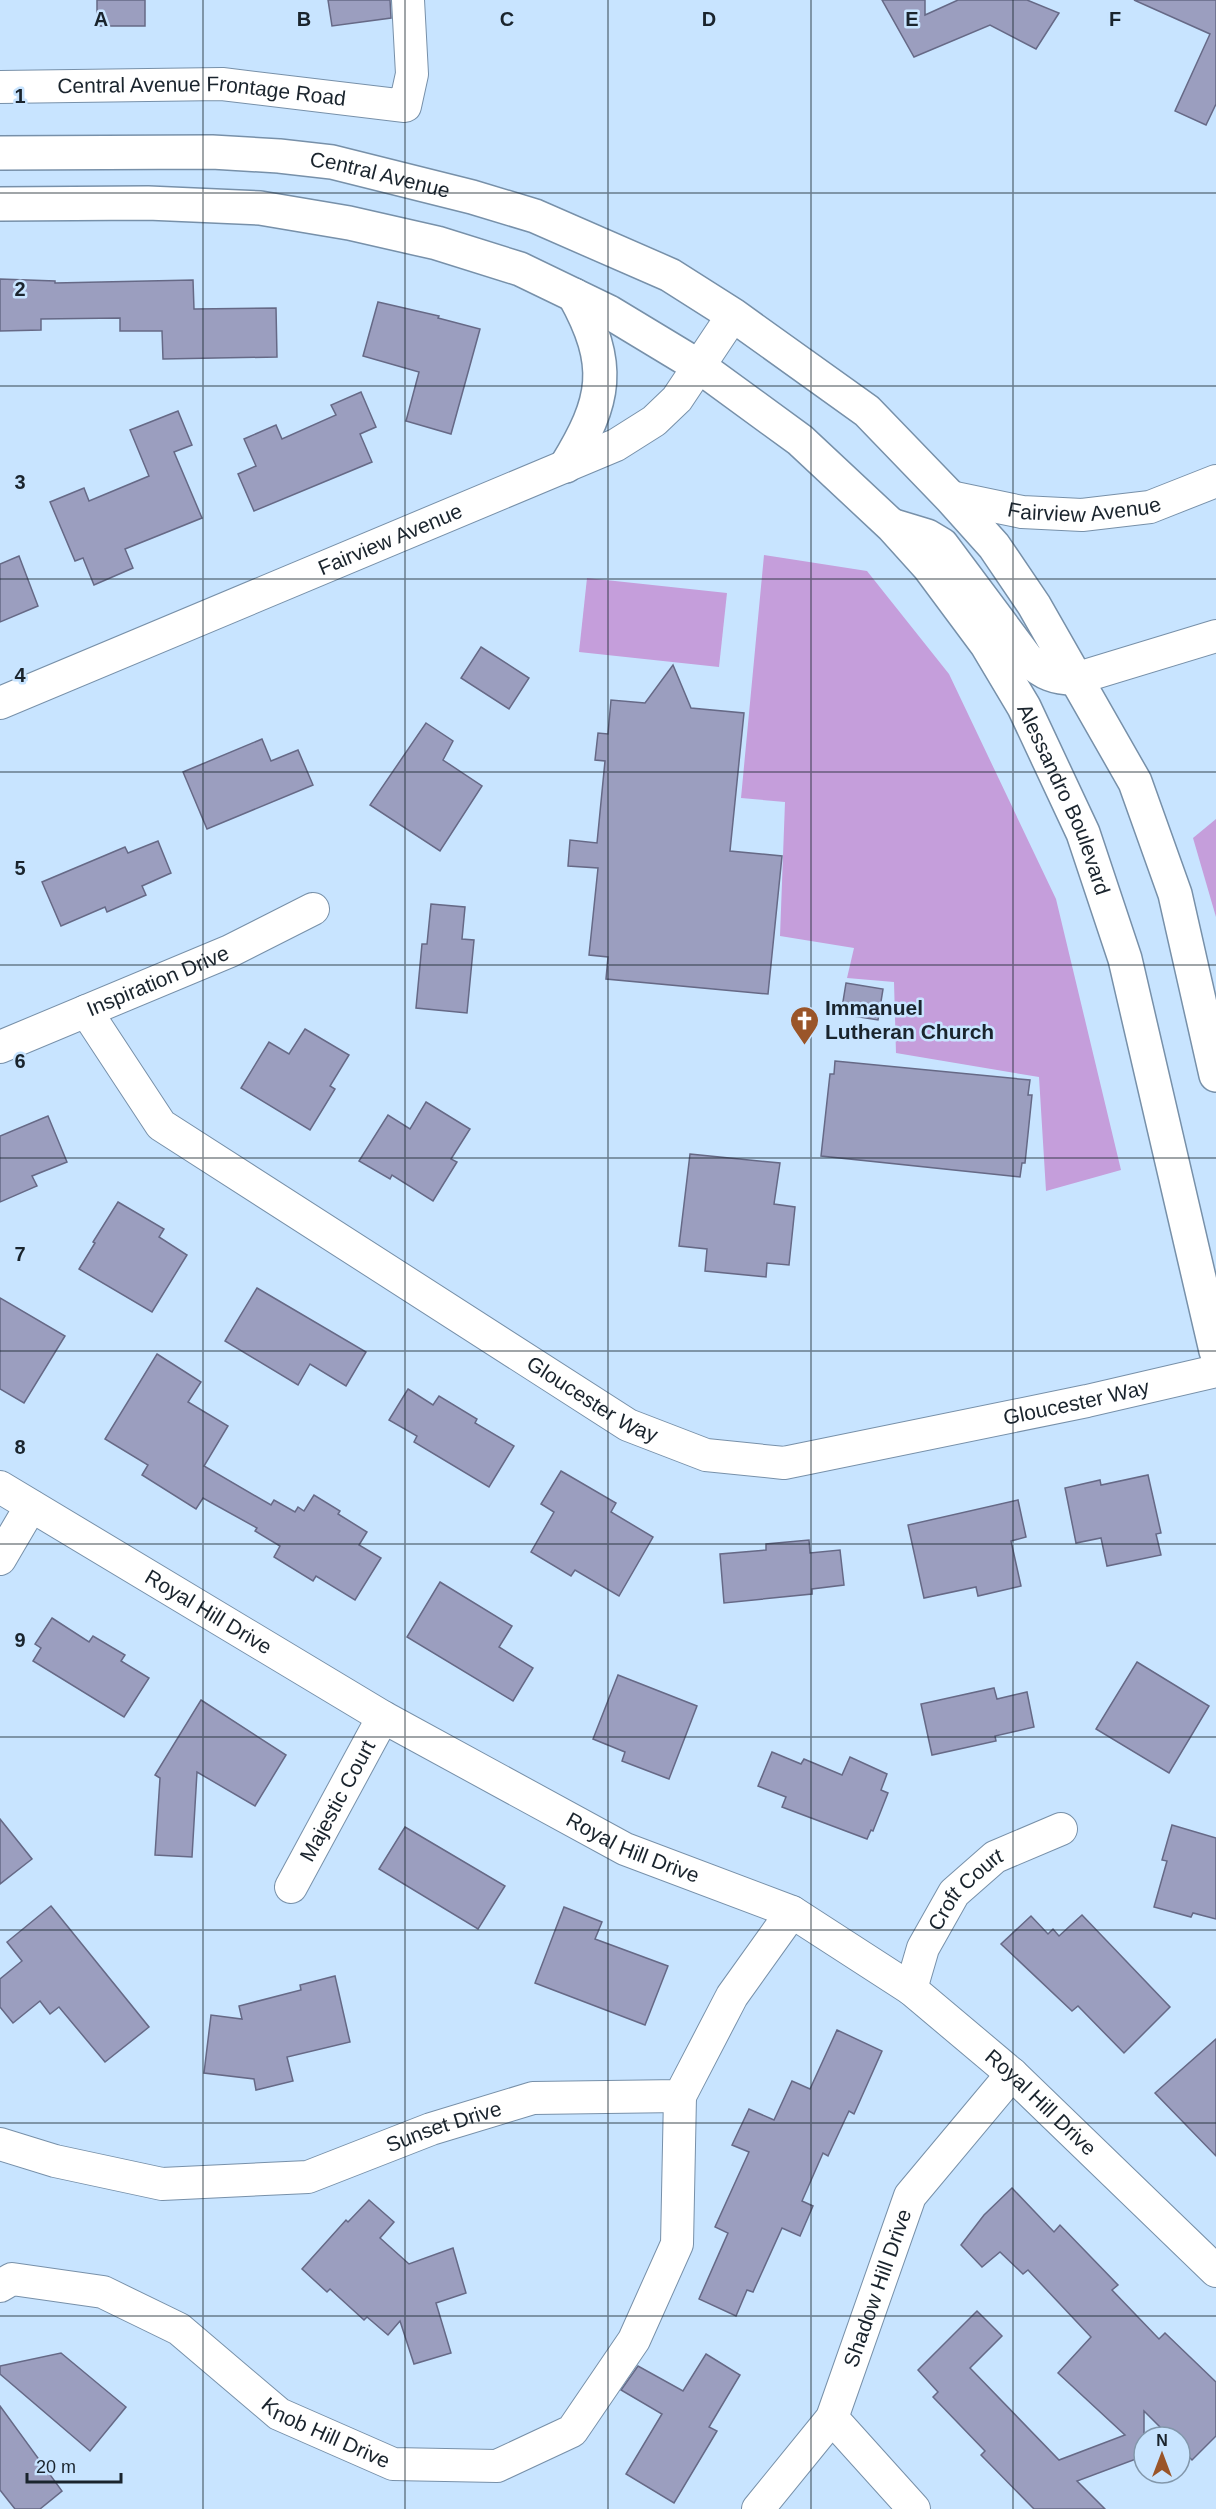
<svg xmlns="http://www.w3.org/2000/svg" width="1216" height="2509" font-family="Helvetica,sans-serif">
  <style>
    .green { fill: #c59edb }
    .building { fill: #9b9ebf; stroke: #666986; stroke-width: 1.5 }
    .lines { fill: none; stroke-linecap: round; stroke-linejoin: round }
    .minor-casing { stroke: #7790a9; stroke-width: 34 }
    .major-casing { stroke: #7790a9; stroke-width: 36 }
    .minor { stroke: #fff; stroke-width: 32 }
    .major { stroke: #fff; stroke-width: 33 }
    .grid { fill: none; stroke: #1a242d; stroke-width: 1.5; stroke-opacity: 0.55 }
    .labels { text-anchor: middle; stroke-width: 5; stroke-linejoin: round; paint-order: stroke }
    .street-label { font-size: 21px; fill: #1a242d; stroke: #c8e4ff }
    .poi-label { font-size: 21px; font-weight: bold; fill: #1a242d; stroke: #c8e4ff; text-anchor: start }
    .grid-label { font-size: 20px; text-anchor: middle; font-weight: bold; fill: #1a242d; stroke: #c8e4ff; stroke-width: 5; stroke-linejoin: round; paint-order: stroke }
  </style>
  <rect width="100%" height="100%" fill="#c8e4ff"/>
  <g class="green">
    <path d="M764 555 867 571 949 674 1056 899 1121 1170 1046 1191 1039 1077 896 1053 894 982 847 978 854 948 780 936 785 802 741 798Z"/>
    <path d="M587 578 727 593 719 667 579 652Z"/>
    <path d="M1216 819V917L1193 838Z"/>
  </g>
  <g class="building">
    <rect x="97" y="0" width="48" height="26"/>
    <path d="M328 0H390L391 18 332 26Z"/>
    <path d="M882 0H925V15L958 0H1027L1059 13 1036 49 990 25 914 57Z"/>
    <path d="M1134 0H1216V104L1206 125 1175 111 1210 34Z"/>
    <path d="M0 279 55 281V283L193 280 194 309 276 308 277 357 163 359 162 331H120V318L41 319V330L0 331Z"/>
    <path d="M378 302 439 316 438 318 480 329 451 434 406 421 419 372 363 356Z"/>
    <path d="M361 392 376 427 360 434 372 462 254 511 238 474 256 466 244 439 276 425 282 439 336 415 331 405Z"/>
    <path d="M178 411 192 445 174 452 202 518 125 549 133 568 94 585 83 558 75 561 50 502 84 488 89 501 149 476 130 430Z"/>
    <path d="M19 556 38 606 0 622V564Z"/>
    <path d="M481 647 529 678 509 709 461 678Z"/>
    <path d="M673 665 691 708 744 713 730 851 782 856 768 994 606 979 608 957 589 955 598 868 568 866 570 840 597 843 605 761 595 760 598 733 608 734 611 700 645 703Z"/>
    <path d="M426 723 453 741 443 760 482 786 440 851 370 805Z"/>
    <path d="M262 739 271 761 298 750 313 785 207 829 183 772Z"/>
    <path d="M158 841 171 873 142 886 146 895 107 912 105 907 61 926 42 882 125 847 128 853Z"/>
    <path d="M431 904 465 907 462 939 474 940 467 1013 416 1008 422 944H427Z"/>
    <path d="M846 983 883 989 878 1020 841 1014Z"/>
    <path d="M305 1029 349 1055 330 1086 335 1089 310 1130 241 1088 269 1042 289 1054Z"/>
    <path d="M835 1061 1030 1080 1028 1095H1032L1025 1163H1022L1020 1177 821 1156 830 1074H834Z"/>
    <path d="M426 1102 470 1129 451 1159 457 1162 433 1201 392 1175 390 1179 359 1161 388 1115 410 1129Z"/>
    <path d="M48 1116 67 1162 32 1176 37 1186 0 1202V1136Z"/>
    <path d="M690 1154 780 1163 774 1204 795 1207 789 1265 767 1263 766 1277 705 1271 707 1249 679 1246Z"/>
    <path d="M118 1202 164 1229 159 1237 187 1255 152 1312 79 1269 95 1243 93 1242Z"/>
    <path d="M257 1288 366 1352 346 1386 310 1364 298 1385 225 1341Z"/>
    <path d="M0 1298 65 1336 24 1403 0 1389Z"/>
    <path d="M157 1354 201 1382 188 1402 228 1426 204 1466 271 1505 274 1500 295 1512 298 1507 304 1511 314 1495 340 1511 338 1514 367 1532 359 1545 381 1558 355 1600 316 1576 313 1581 274 1557 280 1546 255 1531 257 1528 203 1498 196 1509 142 1475 148 1465 105 1439Z"/>
    <path d="M408 1389 433 1405 439 1396 477 1419 475 1423 514 1446 489 1487 414 1442 417 1436 389 1420Z"/>
    <path d="M561 1471 616 1503 611 1512 653 1537 619 1596 575 1570 571 1576 531 1552 554 1512 541 1504Z"/>
    <path d="M1148 1475 1161 1533 1156 1534 1161 1555 1107 1566 1101 1538 1076 1543 1065 1488 1100 1480 1101 1485Z"/>
    <path d="M1018 1500 1026 1537 1011 1541 1021 1586 978 1596 976 1587 924 1598 908 1525Z"/>
    <path d="M809 1540 810 1553 840 1550 844 1585 812 1589V1594L724 1603 720 1554 766 1550V1544Z"/>
    <path d="M440 1582 512 1626 499 1647 533 1668 513 1701 407 1637Z"/>
    <path d="M52 1618 89 1642 93 1636 125 1655 121 1661 149 1678 124 1717 33 1661 41 1648 35 1644Z"/>
    <path d="M1137 1662 1209 1706 1169 1773 1096 1729Z"/>
    <path d="M618 1675 697 1706 669 1779 622 1761 625 1752 593 1739Z"/>
    <path d="M994 1688 997 1699 1027 1692 1034 1727 995 1736 996 1741 932 1755 921 1704Z"/>
    <path d="M201 1700 286 1755 255 1806 197 1772 192 1857 155 1855 160 1778 155 1775Z"/>
    <path d="M772 1752 801 1764 804 1759 842 1775 850 1757 887 1774 881 1790 888 1793 873 1831 871 1830 867 1839 782 1807 786 1797 758 1786Z"/>
    <path d="M0 1819 32 1859 0 1884Z"/>
    <path d="M1172 1825 1216 1838V1919L1193 1913 1191 1917 1154 1907 1167 1861 1162 1860Z"/>
    <path d="M405 1827 505 1886 478 1929 379 1869Z"/>
    <path d="M51 1906 149 2027 105 2062 59 2007 50 2014 40 2001 13 2023 0 2007V1979L22 1961 7 1942Z"/>
    <path d="M564 1907 602 1922 595 1939 668 1966 645 2025 535 1983Z"/>
    <path d="M1082 1915 1170 2007 1124 2053 1078 2006 1072 2011 1001 1944 1031 1916 1048 1934 1053 1929 1059 1936Z"/>
    <path d="M335 1976 350 2042 287 2057 293 2081 256 2090 254 2079 204 2073 211 2015 242 2019 239 2006 301 1990 300 1985Z"/>
    <path d="M837 2030 882 2051 854 2114 849 2111 828 2156 823 2153 802 2201 813 2206 800 2236 782 2228 753 2292 747 2290 736 2316 699 2299 728 2233 715 2227 749 2152 732 2145 749 2109 774 2120 792 2081 810 2089Z"/>
    <path d="M1216 2039V2156L1155 2093Z"/>
    <path d="M1012 2188 1054 2232 1060 2225 1118 2285 1112 2290 1159 2339 1165 2333 1216 2382V2436L1192 2460 1180 2448V2437H1170L1144 2411V2456L1077 2481 1105 2509H1034L981 2455 985 2451 933 2397 938 2392 918 2370 977 2311 1002 2336 970 2368 1059 2460 1125 2435 1058 2373 1091 2337 1028 2270 1023 2274 1000 2252 982 2267 961 2245 984 2215Z"/>
    <path d="M369 2200 394 2222 380 2238 409 2264 453 2248 466 2293 436 2303 451 2353 414 2364 400 2321 388 2335 367 2317 364 2320 330 2289 327 2292 302 2269 346 2220 348 2222Z"/>
    <path d="M61 2353 126 2407 90 2451 0 2374V2366Z"/>
    <path d="M706 2354 740 2375 709 2427 717 2431 674 2503 626 2474 662 2414 621 2390 638 2366 683 2391Z"/>
    <path d="M0 2406 62 2491 40 2509H15L0 2490Z"/>
  </g>
  <g class="lines">
    <defs>
      <g id="minor">
        <path id="s1" d="M0 87 222 84 405 106 412 74 408 0"/>
        <path id="s2" d="M950 497 1022 512 1082 515 1150 507 1216 481"/>
        <path d="M1078 678 1216 636"/>
        <path id="s3" d="M0 703 616 445 654 421 677 399 733 315"/>
        <path id="s4" d="M86 1011 161 1125 628 1425 706 1455 784 1463 1087 1401 1216 1371"/>
        <path id="s5" d="M0 1047 230 951 313 909"/>
        <path id="s6" d="M0 1487 383 1717 625 1849 792 1912 911 1989 1012 2074 1216 2271"/>
        <path d="M0 1559 31 1506"/>
        <path id="s7" d="M291 1887 383 1717"/>
        <path id="s8" d="M911 1989 923 1948 954 1893 995 1857 1061 1829"/>
        <path id="s9" d="M0 2144 55 2161 162 2184 308 2177 431 2129 533 2098 680 2096 732 1996 792 1912"/>
        <path id="s10" d="M0 2286 12 2279 103 2292 179 2329 279 2414 393 2464 497 2466 572 2431 634 2340 677 2244 680 2096"/>
        <path d="M832 2418 914 2509"/>
        <path id="s11" d="M758 2509 832 2418 910 2196 1012 2074"/>
      </g>
      <g id="major">
        <path id="s12" d="M0 153 212 152 279 156 332 162 472 197 535 216 670 275 733 315 867 411 950 497 994 546 1034 605 1135 782 1175 894 1216 1075"/>
        <path id="s13" d="M0 204 148 203 260 208 349 223 437 243 520 269 609 312 700 367 800 440 892 526 929 567 987 645 1024 707 1083 833 1125 959 1216 1351"/>
        <path d="M566 466C606 401 613 365 574 295"/>
        <path d="M894 526 927 536 942 545 1027 659C1043 673 1055 679 1078 678"/>
      </g>
    </defs>
    <use href="#minor" class="minor-casing"/>
    <use href="#major" class="major-casing"/>
    <use href="#minor" class="minor"/>
    <use href="#major" class="major"/>
  </g>
  <path class="grid" d="M203 0V2509M405 0V2509M608 0V2509M811 0V2509M1013 0V2509M0 193H1216M0 386H1216M0 579H1216M0 772H1216M0 965H1216M0 1158H1216M0 1351H1216M0 1544H1216M0 1737H1216M0 1930H1216M0 2123H1216M0 2316H1216"/>
  <defs>
    <symbol id="church-pin" viewBox="-11 -11 22 30"><path d="M0 17L-7.5 6A9.5 9.5 0 1 1 7.5 6Z" fill="#9a5529" stroke="#c8e4ff"/><path d="M-1.2-6h2.4v3.5h3.3v2.4h-3.3V6h-2.4V-.1h-3.3v-2.4h3.3Z" fill="#fff"/></symbol>
  </defs>
  <g fill-rule="evenodd">
    <use href="#church-pin" x="788" y="1004" width="33" height="45"/>
  </g>
  <g class="labels">
    <g class="street-label">
      <text dy="7" stroke="none"><textPath href="#s1" startOffset="202">Central Avenue Frontage Road</textPath></text>
      <text dy="7" stroke="none"><textPath href="#s12" startOffset="382">Central Avenue</textPath></text>
      <text dy="7" stroke="none"><textPath href="#s2" startOffset="136">Fairview Avenue</textPath></text>
      <text dy="7" stroke="none"><textPath href="#s3" startOffset="423">Fairview Avenue</textPath></text>
      <text dy="7" stroke="none"><textPath href="#s13" startOffset="1308">Alessandro Boulevard</textPath></text>
      <text dy="7" stroke="none"><textPath href="#s5" startOffset="171">Inspiration Drive</textPath></text>
      <text dy="7" stroke="none"><textPath href="#s4" startOffset="648">Gloucester Way</textPath></text>
      <text dy="7" stroke="none"><textPath href="#s4" startOffset="1152">Gloucester Way</textPath></text>
      <text dy="7" stroke="none"><textPath href="#s6" startOffset="243">Royal Hill Drive</textPath></text>
      <text dy="7" stroke="none"><textPath href="#s7" startOffset="98">Majestic Court</textPath></text>
      <text dy="7" stroke="none"><textPath href="#s6" startOffset="729">Royal Hill Drive</textPath></text>
      <text dy="7" stroke="none"><textPath href="#s8" startOffset="116">Croft Court</textPath></text>
      <text dy="7" stroke="none"><textPath href="#s6" startOffset="1215">Royal Hill Drive</textPath></text>
      <text dy="7" stroke="none"><textPath href="#s9" startOffset="458">Sunset Drive</textPath></text>
      <text dy="7" stroke="none"><textPath href="#s11" startOffset="255">Shadow Hill Drive</textPath></text>
      <text dy="7" stroke="none"><textPath href="#s10" startOffset="372">Knob Hill Drive</textPath></text>
    </g>
    <g class="poi-label">
      <text x="825" y="1015">Immanuel<tspan x="825" dy="24">Lutheran Church</tspan></text>
    </g>
  </g>
  <g class="grid-label">
    <text x="101" y="26">A</text>
    <text x="304" y="26">B</text>
    <text x="507" y="26">C</text>
    <text x="709" y="26">D</text>
    <text x="912" y="26">E</text>
    <text x="1115" y="26">F</text>
    <text x="20" y="103">1</text>
    <text x="20" y="296">2</text>
    <text x="20" y="489">3</text>
    <text x="20" y="682">4</text>
    <text x="20" y="875">5</text>
    <text x="20" y="1068">6</text>
    <text x="20" y="1261">7</text>
    <text x="20" y="1454">8</text>
    <text x="20" y="1647">9</text>
  </g>
  <g transform="translate(1162 2455)"><circle r="28" fill="#c8e4ff" stroke="#8297ab" stroke-width="1.5"/>
  <path d="M0-4.5L10 22L0 15L-10 22Z" fill="#9a5529"/>
  <text y="-9" font-size="16" font-weight="bold" text-anchor="middle" fill="#1a242d">N</text>
  </g>
  <path d="M27 2473v9h94v-9" fill="none" stroke="#1a242d" stroke-width="3"/>
  <text x="36" y="2473" font-size="18" fill="#1a242d" stroke="#c8e4ff" stroke-width="4.5" paint-order="stroke">20 m</text>
</svg>
